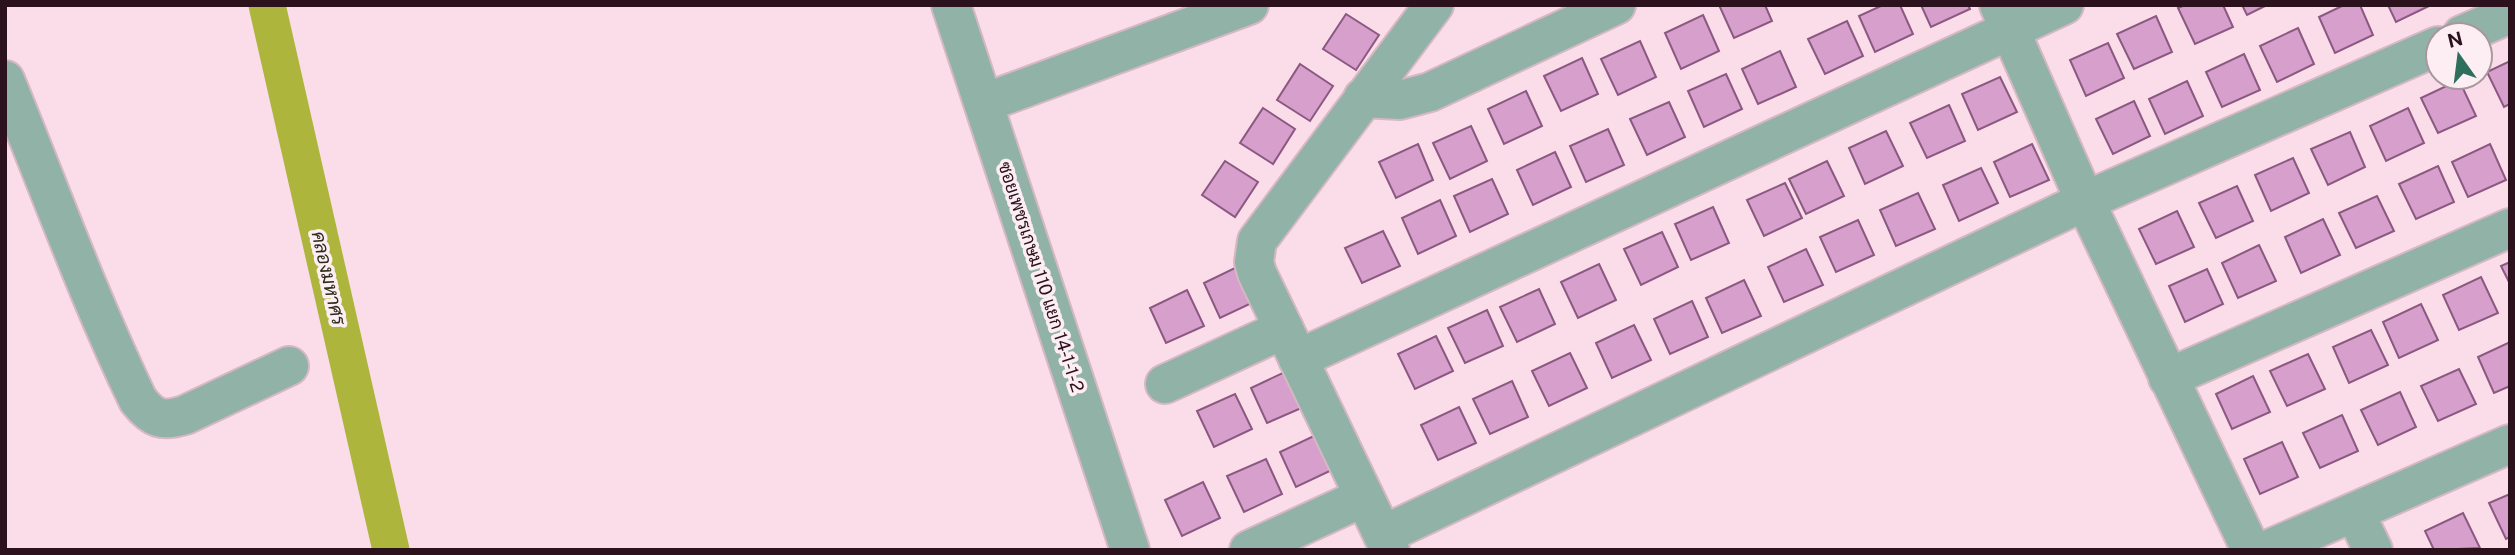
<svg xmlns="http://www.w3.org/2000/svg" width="2515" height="555" font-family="'Public Sans',Sarabun,sans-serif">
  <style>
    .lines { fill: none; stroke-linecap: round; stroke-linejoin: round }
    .canal { stroke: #adb53c; stroke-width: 37 }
    .building { fill: #d79fcc; stroke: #8a5881; stroke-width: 2 }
    .minor-casing { stroke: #d5b8c3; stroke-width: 42 }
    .minor { stroke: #91b3a7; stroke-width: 38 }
    .labels { text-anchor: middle; stroke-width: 7; stroke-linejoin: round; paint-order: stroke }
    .street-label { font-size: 18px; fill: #2b121d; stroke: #fdeef4 }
    .water-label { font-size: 19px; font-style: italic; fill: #292b17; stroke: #fdeef4 }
  </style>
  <rect width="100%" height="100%" fill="#fadde8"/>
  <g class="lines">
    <path class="canal" d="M267 5 391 550"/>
  </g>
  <g class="building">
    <path d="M1719 5H1765L1772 21 1734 38Z"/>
    <path d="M1883 5H1900L1913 34 1875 52 1859 16Z"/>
    <path d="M1921 5H1968L1970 9 1931 27Z"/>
    <path d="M2185 5H2223L2233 27 2195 44 2178 8Z"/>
    <path d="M2242 5H2267L2247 15Z"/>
    <path d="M2344 5H2360L2373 35 2335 53 2319 17Z"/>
    <path d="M2388 5H2431L2396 22Z"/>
    <path d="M1346 14 1379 35 1356 70 1323 49Z"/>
    <path d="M1703 15 1719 51 1681 69 1665 33Z"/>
    <path d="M2156 16 2172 52 2134 69 2117 34Z"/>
    <path d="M1847 21 1863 56 1825 74 1808 39Z"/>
    <path d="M2298 28 2314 64 2277 82 2260 46Z"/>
    <path d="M1640 41 1656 77 1618 95 1601 59Z"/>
    <path d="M2108 43 2124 78 2086 96 2070 60Z"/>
    <path d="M1780 51 1796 87 1758 104 1742 69Z"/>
    <path d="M2244 54 2260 90 2222 107 2206 72Z"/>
    <path d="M1582 58 1598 94 1561 111 1544 76Z"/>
    <path d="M2510 61V104L2504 107 2487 72Z"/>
    <path d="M1300 64 1333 86 1310 121 1277 100Z"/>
    <path d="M1726 74 1742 109 1704 127 1688 91Z"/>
    <path d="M2000 77 2017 112 1978 130 1962 94Z"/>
    <path d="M2459 80 2476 116 2438 133 2421 98Z"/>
    <path d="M2187 81 2203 116 2165 134 2149 99Z"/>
    <path d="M1526 91 1542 126 1504 144 1488 109Z"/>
    <path d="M2134 101 2150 136 2113 154 2096 119Z"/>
    <path d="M1669 102 1685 137 1647 155 1630 119Z"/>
    <path d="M1949 105 1965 141 1927 158 1910 123Z"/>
    <path d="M1263 108 1295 129 1273 164 1240 143Z"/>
    <path d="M2408 108 2424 143 2386 161 2370 126Z"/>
    <path d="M1471 126 1487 161 1450 179 1433 143Z"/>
    <path d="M1608 129 1624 165 1586 182 1570 146Z"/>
    <path d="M1886 131 1903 166 1865 184 1849 148Z"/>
    <path d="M2350 132 2365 167 2328 185 2311 149Z"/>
    <path d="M1418 144 1433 180 1396 198 1379 162Z"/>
    <path d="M2032 144 2049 180 2010 197 1994 162Z"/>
    <path d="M2490 144 2506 180 2468 197 2452 162Z"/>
    <path d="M1555 152 1571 187 1533 205 1517 170Z"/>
    <path d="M2293 158 2309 193 2271 211 2255 175Z"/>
    <path d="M1225 161 1258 182 1235 217 1202 195Z"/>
    <path d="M1827 161 1844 196 1806 214 1789 179Z"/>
    <path d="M2438 166 2454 202 2416 219 2399 184Z"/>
    <path d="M1981 168 1998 203 1959 221 1943 185Z"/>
    <path d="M1492 179 1508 214 1470 232 1454 196Z"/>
    <path d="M1785 183 1802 218 1764 236 1747 200Z"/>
    <path d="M2237 186 2253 221 2216 238 2199 203Z"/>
    <path d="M1918 193 1935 229 1896 246 1880 210Z"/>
    <path d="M2377 196 2394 231 2356 248 2339 213Z"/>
    <path d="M1440 200 1456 236 1418 254 1402 218Z"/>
    <path d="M1713 207 1729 243 1691 260 1675 224Z"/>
    <path d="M2177 211 2194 247 2156 264 2139 229Z"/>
    <path d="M2323 219 2340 255 2301 273 2285 237Z"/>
    <path d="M1858 220 1874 255 1836 272 1820 237Z"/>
    <path d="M1383 231 1400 266 1362 283 1345 248Z"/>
    <path d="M1662 232 1678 267 1641 285 1624 249Z"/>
    <path d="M2259 245 2276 281 2238 298 2222 263Z"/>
    <path d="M1806 249 1823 285 1784 302 1768 267Z"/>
    <path d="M2510 262V284L2501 266Z"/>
    <path d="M1599 264 1616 300 1578 318 1561 282Z"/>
    <path d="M1241 265 1258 300 1220 318 1204 283Z"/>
    <path d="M2207 269 2223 304 2185 322 2169 286Z"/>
    <path d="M2481 277 2498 313 2459 330 2443 295Z"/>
    <path d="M1744 280 1761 316 1722 333 1706 298Z"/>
    <path d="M1539 289 1555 324 1517 342 1500 307Z"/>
    <path d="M1187 290 1204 326 1166 343 1150 308Z"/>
    <path d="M1692 301 1708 337 1670 354 1654 319Z"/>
    <path d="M2421 304 2438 340 2399 358 2383 322Z"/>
    <path d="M1487 310 1503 346 1465 363 1448 328Z"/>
    <path d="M1634 325 1651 360 1612 378 1596 343Z"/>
    <path d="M2371 330 2388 365 2349 383 2333 347Z"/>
    <path d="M1436 336 1453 371 1415 389 1398 354Z"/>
    <path d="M2510 342V386L2494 393 2478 357Z"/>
    <path d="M1570 353 1587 388 1549 406 1532 371Z"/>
    <path d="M2308 354 2325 389 2287 406 2270 371Z"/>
    <path d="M2459 369 2476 404 2438 421 2421 386Z"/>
    <path d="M1289 370 1306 406 1267 423 1251 388Z"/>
    <path d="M2253 376 2270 412 2232 429 2216 394Z"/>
    <path d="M1512 381 1528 417 1490 434 1473 399Z"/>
    <path d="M2400 392 2416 427 2378 445 2361 410Z"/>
    <path d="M1235 394 1252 429 1214 447 1197 411Z"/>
    <path d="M1459 407 1476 443 1438 460 1421 425Z"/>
    <path d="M2342 415 2358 451 2320 468 2303 433Z"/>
    <path d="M1318 434 1334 469 1296 487 1280 452Z"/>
    <path d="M2282 442 2298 477 2260 494 2244 459Z"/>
    <path d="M1266 459 1282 494 1244 512 1227 476Z"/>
    <path d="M1203 482 1220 518 1182 536 1165 500Z"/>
    <path d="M2510 494V537L2506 539 2489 503Z"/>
    <path d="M2463 513 2480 548 2434 550 2425 531Z"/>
  </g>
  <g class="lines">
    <defs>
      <g id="minor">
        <path d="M951 5 1130 550"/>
        <path d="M1999 5 2085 201 2251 550"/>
        <path d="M2462 35 2510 14"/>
        <path d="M5 80C49 187 88 296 138 400 153 419 162 422 185 415L289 366"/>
        <path d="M1363 98 1400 100 1430 92 1616 5"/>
        <path d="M984 103 1249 5"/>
        <path d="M1298 359 2064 5"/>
        <path d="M2168 378 2510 228"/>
        <path d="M1165 384 1284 329"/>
        <path d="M2355 513 2373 550"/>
        <path d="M1383 535 2085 201 2438 46"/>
        <path d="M1249 550 1364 497"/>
        <path d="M1390 550 1257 273 1254 262 1257 241 1434 5"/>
        <path d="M2267 550 2510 444"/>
      </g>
    </defs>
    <use href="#minor" class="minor-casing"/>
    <use href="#minor" class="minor"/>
  </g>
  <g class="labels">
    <g class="street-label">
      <text transform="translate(1041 277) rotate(72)" y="6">ซอยเพชรเกษม 110 แยก 14-1-1-2</text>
    </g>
    <g class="water-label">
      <text transform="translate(329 278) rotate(77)" y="7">คลองมหาศร</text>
    </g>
  </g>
  <rect width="2515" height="555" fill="none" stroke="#2b121d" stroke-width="14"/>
  <g transform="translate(2459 56) rotate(346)"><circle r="33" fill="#fdeef4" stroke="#a9969e" stroke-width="2"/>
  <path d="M0-5L12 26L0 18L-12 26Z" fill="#2d6e5c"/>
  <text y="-10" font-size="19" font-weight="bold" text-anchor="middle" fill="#2b121d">N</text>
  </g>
</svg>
